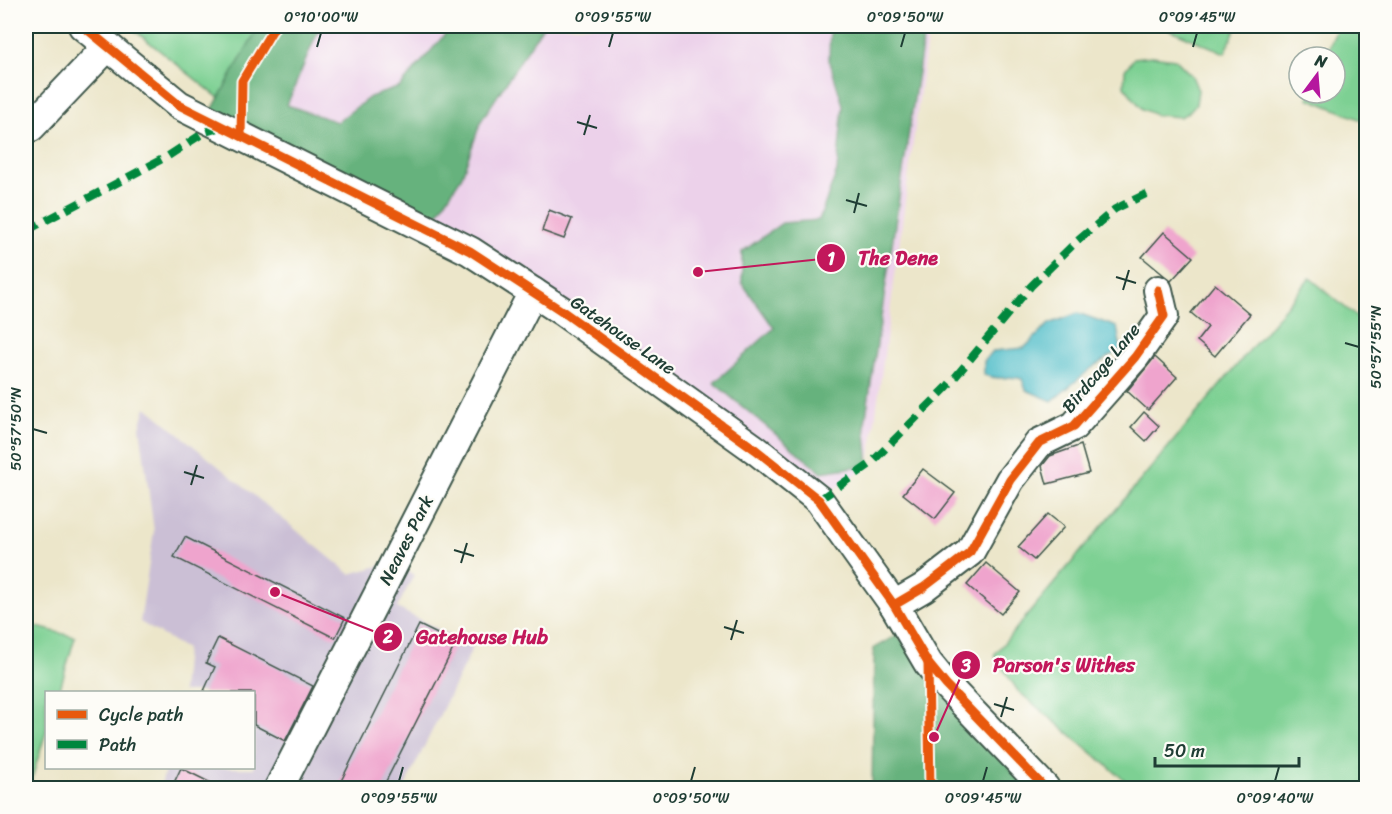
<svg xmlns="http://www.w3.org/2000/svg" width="1392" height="814" font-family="Sriracha,sans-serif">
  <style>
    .built { fill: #ecd1ea }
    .industrial { fill: #cbbfd5 }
    .green { fill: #7dd093; stroke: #4e8664; stroke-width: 1.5 }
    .forest { fill: #66b27d; stroke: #427858; stroke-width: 1.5 }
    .water { fill: #50bdc9; stroke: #387d7e; stroke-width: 1.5 }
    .building { fill: #efa4cd }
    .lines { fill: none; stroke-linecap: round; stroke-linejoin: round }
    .minor-casing { stroke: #3e564a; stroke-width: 32 }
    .minor { stroke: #fff; stroke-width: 28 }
    .quiet { stroke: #00873e; stroke-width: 8; stroke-dasharray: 15 8; stroke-linecap: butt }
    .cycleway-casing { stroke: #fdfcf7; stroke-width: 13 }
    .cycleway { stroke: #e8590c; stroke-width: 9 }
    .ticks { fill: none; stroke: #1f3d34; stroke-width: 2 }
    .labels { text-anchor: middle; stroke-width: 4.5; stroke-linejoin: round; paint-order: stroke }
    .street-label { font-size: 18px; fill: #1f3d34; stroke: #fdfcf7 }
    .leader { fill: none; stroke: #c2185b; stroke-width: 2 }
    .callout-dot { fill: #c2185b; stroke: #fdfcf7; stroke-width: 2 }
    .mark-label { font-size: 18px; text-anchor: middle; font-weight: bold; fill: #fff }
    .callout-label { font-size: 20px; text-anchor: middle; font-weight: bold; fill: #c2185b; stroke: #fdfcf7; stroke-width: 4.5; stroke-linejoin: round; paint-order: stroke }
    .neatline { fill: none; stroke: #1f3d34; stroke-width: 2 }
    .ticks-label { font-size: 15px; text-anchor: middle; fill: #1f3d34 }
  </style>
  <rect width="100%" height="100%" fill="#fdfcf7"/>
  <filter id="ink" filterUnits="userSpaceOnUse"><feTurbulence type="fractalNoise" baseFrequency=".0167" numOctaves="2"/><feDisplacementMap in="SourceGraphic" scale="12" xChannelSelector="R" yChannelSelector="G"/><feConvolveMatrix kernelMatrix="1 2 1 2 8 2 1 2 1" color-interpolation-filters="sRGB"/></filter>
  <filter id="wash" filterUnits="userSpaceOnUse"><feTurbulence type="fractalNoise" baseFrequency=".008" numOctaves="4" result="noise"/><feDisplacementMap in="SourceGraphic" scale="24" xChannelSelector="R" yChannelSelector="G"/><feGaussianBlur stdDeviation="1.35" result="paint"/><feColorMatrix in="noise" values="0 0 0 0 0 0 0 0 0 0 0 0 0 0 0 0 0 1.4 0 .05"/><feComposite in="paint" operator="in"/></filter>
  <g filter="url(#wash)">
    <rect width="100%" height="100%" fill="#ece6ca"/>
    <path class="built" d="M320 26H929L869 465 819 500 562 311 268 150Z"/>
    <path class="industrial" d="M146 407 350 574 393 562 414 575 397 608 473 647 404 788H160L166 768H254V692H182L186 649 140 622 154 531 140 427Z"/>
    <g class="green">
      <path d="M129 26H259L219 98Z"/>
      <path d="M1161 26H1237L1225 53Z"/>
      <path d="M1338 26H1366V122L1308 98 1310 93H1335V57H1325Z"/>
      <path d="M1152 56 1175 59 1192 76 1198 90 1196 104 1188 113 1180 117 1156 115 1142 109 1124 86 1125 70 1134 58Z"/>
      <path d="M1310 278 1366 325V788H1134L1018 691 994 655Z"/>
      <path d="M26 624 75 637 59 692H46V732L29 788H26Z"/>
    </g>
    <g class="forest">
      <path d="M259 26H320L287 105 337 122 370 97 400 87 452 26H543L481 121 462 176 427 230 207 119Z"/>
      <path d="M830 26H925L865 423 869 465 821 472 714 383 774 328 742 283V252L782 223 819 220 837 171 843 105 829 60Z"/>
      <path d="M897 635 1045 788H872L874 648Z"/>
    </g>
    <path class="water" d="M1078 313 1117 327 1121 349 1093 367 1052 401 1026 390 1022 379C1006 374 1001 382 984 375V361L993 351 1024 348 1049 324Z"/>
    <g id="blocks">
      <g class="building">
        <path d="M549 210 572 219 564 239 542 231Z"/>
        <path d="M1164 232 1193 257 1171 281 1142 257Z"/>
        <path d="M1215 284 1250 314 1215 356 1197 341 1208 327 1191 313Z"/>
        <path d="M1155 357 1177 377 1148 410 1127 391Z"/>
        <path d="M1144 412 1159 426 1146 441 1131 427Z"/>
        <path d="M1081 445 1089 473 1047 484 1042 466 1050 456Z"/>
        <path d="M923 469 955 493 935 519 903 494Z"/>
        <path d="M1048 514 1064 527 1034 560 1018 547Z"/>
        <path d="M185 537 345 618 335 638 174 557Z"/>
        <path d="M986 563 1020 592 1001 614 967 585Z"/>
        <path d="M419 625 456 643 382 789H337Z"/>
        <path d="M218 638 313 686 285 741 254 725V693H203L215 667 206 663Z"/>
        <path d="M181 768 223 789H171Z"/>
      </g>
    </g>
  </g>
  <g filter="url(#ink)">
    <use href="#blocks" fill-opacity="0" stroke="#3e564a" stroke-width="1.5"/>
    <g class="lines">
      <defs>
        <g id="minor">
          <path d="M83 26 179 105 470 251 562 311 756 450 819 500 894 605 928 663 946 685 1045 788"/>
          <path d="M31 127 108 46"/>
          <path d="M894 605 923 588 970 552 1010 480 1039 443 1074 426 1135 357 1164 316 1158 290"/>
          <path d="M279 788 533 292"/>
        </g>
      </defs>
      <use href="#minor" class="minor-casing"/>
      <use href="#minor" class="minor"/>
      <g class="quiet">
        <path d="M26 231 168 156 205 132 222 127"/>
        <path d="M819 500 869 465 947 387 1031 286 1074 244 1115 209 1148 193"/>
      </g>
      <defs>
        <g id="cycleway">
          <path d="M83 26 179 105 470 251 562 311 756 450 819 500 894 605 928 663 946 685 1045 788"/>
          <path d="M241 136 242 81 275 26"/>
          <path d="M894 605 923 588 970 552 1010 480 1039 443 1074 426 1135 357 1164 316 1158 290"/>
          <path d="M928 663 930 788"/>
        </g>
      </defs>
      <use href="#cycleway" class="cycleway-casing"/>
      <use href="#cycleway" class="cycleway"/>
    </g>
  </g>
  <path class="ticks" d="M317 47 321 33M609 47 613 33M901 47 905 33M1193 47 1197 33M577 122 597 128M584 135 590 115M846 200 867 206M854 213 859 193M1116 277 1136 283M1123 290 1129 270M1345 343 1359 347M33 429 47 433M184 472 204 478M191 485 197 465M454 550 474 556M461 563 467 543M724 627 744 633M731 640 737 620M994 704 1014 710M1001 717 1007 697M399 781 403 767M691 781 695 767M983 781 987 767M1275 781 1279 767"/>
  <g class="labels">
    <g class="street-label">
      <text transform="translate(623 335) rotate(35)" y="6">Gatehouse Lane</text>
      <text transform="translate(1101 368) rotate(-50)" y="6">Birdcage Lane</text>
      <text transform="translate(406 540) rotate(-63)" y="6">Neaves Park</text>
    </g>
  </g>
  <path class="leader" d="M698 272L831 258M275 592L388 637M934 737L966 665"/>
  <g class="callout-dot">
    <circle cx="698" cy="272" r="6"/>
    <circle cx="275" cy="592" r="6"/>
    <circle cx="934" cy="737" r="6"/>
    <circle cx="831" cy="258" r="15"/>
    <circle cx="388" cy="637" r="15"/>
    <circle cx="966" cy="665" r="15"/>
  </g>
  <g class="mark-label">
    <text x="831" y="265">1</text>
    <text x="388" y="643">2</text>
    <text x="966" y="672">3</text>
  </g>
  <g class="callout-label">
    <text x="898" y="265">The Dene</text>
    <text x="482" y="644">Gatehouse Hub</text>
    <text x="1064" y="672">Parson's Withes</text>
  </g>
  <rect width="1392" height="814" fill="none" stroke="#fdfcf7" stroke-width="66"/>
  <rect x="45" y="691" width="210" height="78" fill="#fdfcf7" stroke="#a4b0a9" stroke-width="1.5"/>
  <rect x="57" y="710" width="30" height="9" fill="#e8590c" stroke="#a4b0a9" stroke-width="1.5"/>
  <text x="99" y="721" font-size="18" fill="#1f3d34">Cycle path</text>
  <rect x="57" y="740" width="30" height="9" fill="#00873e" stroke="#a4b0a9" stroke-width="1.5"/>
  <text x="99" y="751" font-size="18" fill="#1f3d34">Path</text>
  <g transform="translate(1317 75) rotate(16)"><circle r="28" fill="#fdfcf7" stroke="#a4b0a9" stroke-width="1.5"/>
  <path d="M0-4.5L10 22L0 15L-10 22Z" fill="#b5179e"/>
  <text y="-9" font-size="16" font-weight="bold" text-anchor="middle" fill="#1f3d34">N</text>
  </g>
  <path d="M1155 757v9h144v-9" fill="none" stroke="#1f3d34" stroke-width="3"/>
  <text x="1164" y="757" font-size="18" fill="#1f3d34" stroke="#fdfcf7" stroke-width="4.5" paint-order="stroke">50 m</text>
  <rect x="33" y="33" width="1326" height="748" class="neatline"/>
  <g class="ticks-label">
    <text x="321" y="22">0°10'00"W</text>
    <text x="613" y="22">0°09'55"W</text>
    <text x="905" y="22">0°09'50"W</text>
    <text x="1197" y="22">0°09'45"W</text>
    <text transform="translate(1376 347) rotate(-90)" y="5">50°57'55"N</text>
    <text transform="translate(16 429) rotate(-90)" y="5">50°57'50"N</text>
    <text x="399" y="803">0°09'55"W</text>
    <text x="691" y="803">0°09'50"W</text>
    <text x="983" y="803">0°09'45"W</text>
    <text x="1275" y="803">0°09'40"W</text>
  </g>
</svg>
